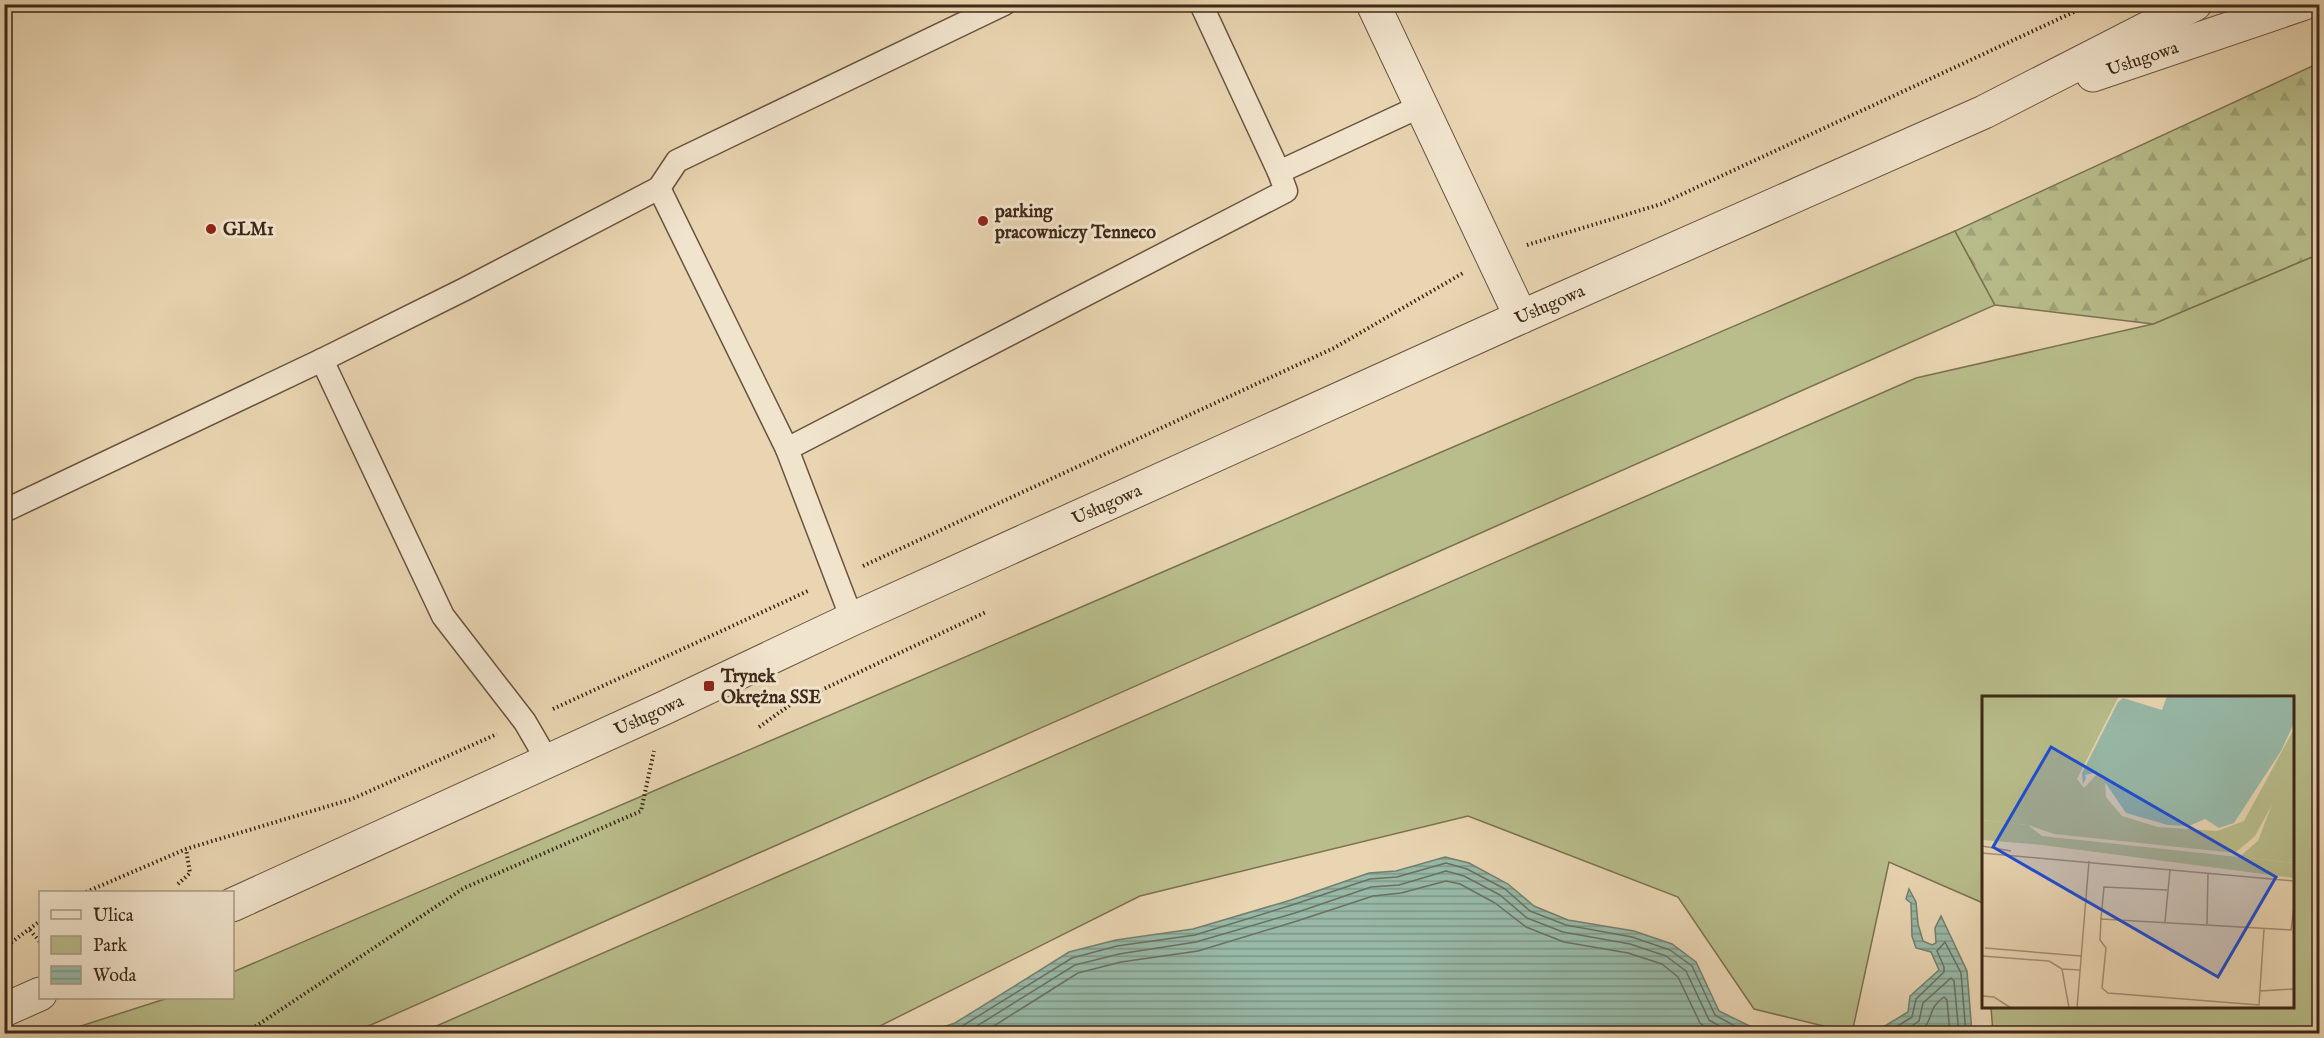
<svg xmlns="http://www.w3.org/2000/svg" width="2324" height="1038" font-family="'IM FELL English',serif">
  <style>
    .green { fill: #b8bd8b; stroke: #7b7251; stroke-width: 1.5 }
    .forest { fill: url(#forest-firs); stroke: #7b7251; stroke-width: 1.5 }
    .water { fill: url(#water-rules); stroke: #747f6e; stroke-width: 1.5 }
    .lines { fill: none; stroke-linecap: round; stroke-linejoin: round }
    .shore { stroke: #6b7060; stroke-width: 1.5 }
    .service-casing { stroke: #69533e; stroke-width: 25 }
    .minor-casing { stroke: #69533e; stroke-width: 35 }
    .tertiary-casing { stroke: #69533e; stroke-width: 35 }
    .path { stroke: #3e2817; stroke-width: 4; stroke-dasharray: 1.5 3; stroke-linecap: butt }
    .service { stroke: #f1e4cd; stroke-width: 22 }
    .minor { stroke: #f1e4cd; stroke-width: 33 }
    .tertiary { stroke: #f1e4cd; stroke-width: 33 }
    .poi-dot { fill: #8f2418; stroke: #f1e4cd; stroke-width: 2 }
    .labels { text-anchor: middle; stroke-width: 6; stroke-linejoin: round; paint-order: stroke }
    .street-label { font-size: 18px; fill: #3e2817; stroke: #f1e4cd }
    .poi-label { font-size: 18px; font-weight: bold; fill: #3e2817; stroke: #f1e4cd; text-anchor: start }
    .inset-road { fill: none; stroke: #a59074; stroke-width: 1.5 }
    .view { fill: #1d4ed8; fill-opacity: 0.15; stroke: #1d4ed8; stroke-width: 3 }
    .inset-edge { fill: none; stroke: #3e2817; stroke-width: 3 }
  </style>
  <defs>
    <pattern id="forest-firs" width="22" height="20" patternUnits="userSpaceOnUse" patternTransform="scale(1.5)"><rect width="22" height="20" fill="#b8bd8b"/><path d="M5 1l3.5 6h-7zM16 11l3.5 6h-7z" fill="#9fa277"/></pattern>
    <pattern id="water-rules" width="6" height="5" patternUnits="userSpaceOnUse" patternTransform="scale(1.5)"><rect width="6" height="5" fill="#98b9a8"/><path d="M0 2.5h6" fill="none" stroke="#7d9688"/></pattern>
  </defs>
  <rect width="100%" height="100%" fill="#e9d5b2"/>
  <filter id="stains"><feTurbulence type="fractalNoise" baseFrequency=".00333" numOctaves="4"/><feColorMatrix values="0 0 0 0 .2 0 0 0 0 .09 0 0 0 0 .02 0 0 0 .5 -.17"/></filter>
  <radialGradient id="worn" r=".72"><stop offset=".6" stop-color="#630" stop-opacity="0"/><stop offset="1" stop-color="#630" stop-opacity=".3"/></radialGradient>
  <g class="green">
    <path d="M1955 231 1995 305 373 1024 348 1034H56L168 998H232L233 972Z"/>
    <path d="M2319 254V1033H1993L1991 1007 2292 1006V698H1984L1983 903 1889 862 1852 1033 1754 1009 1678 897 1468 816 1140 896 866 1033 425 1034V1031L1916 378 2153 324Z"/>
  </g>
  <path class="forest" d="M2319 63V254L2153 324 1995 305 1955 231Z"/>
  <g class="water">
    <path d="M1445 857 1469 863 1508 884 1534 906 1568 920 1634 931 1672 944 1696 962 1719 1011 1764 1033H926L955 1023 1069 952 1116 940 1193 929 1291 900 1369 873 1396 871Z"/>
    <path d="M1909 889 1916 902 1918 924 1923 941 1932 945 1936 943 1935 928 1941 916 1967 971 1972 1033H1873L1908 1012 1910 996 1939 970 1931 952 1916 948 1912 936 1911 903 1906 899Z"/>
  </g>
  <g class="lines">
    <g class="shore">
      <path d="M944 1034 959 1028 1072 958 1117 946 1195 935 1292 905 1370 879 1397 877 1446 863 1467 869 1505 889 1530 911 1566 925 1632 937 1670 950 1692 966 1715 1015 1749 1034"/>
      <path d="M964 1034 1075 965 1119 954 1196 942 1295 913 1371 887 1399 885 1446 871 1464 876 1500 895 1527 918 1563 932 1630 944 1666 956 1686 971 1709 1020 1733 1034"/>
      <path d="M981 1034 1078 973 1121 962 1198 951 1297 921 1373 896 1401 893 1446 881 1460 884 1495 903 1526 927 1564 942 1628 953 1662 964 1678 977 1700 1023 1714 1034"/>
      <path d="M1885 1034 1912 1017 1916 999 1944 972V967L1937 951 1945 942 1961 973 1966 1034"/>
      <path d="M1900 1034 1919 1021 1923 1003 1951 978 1954 981 1959 1034"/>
      <path d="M1917 1034C1936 1021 1925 1010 1944 997L1947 1000 1950 1034"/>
    </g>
    <defs>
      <g id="service">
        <path d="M1279 172 1421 106"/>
        <path d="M659 188 787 449 852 619"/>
        <path d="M322 360 443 616 525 722 547 760"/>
        <path d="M787 449 1286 191 1279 172 1201 4"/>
        <path d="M4 511 322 360 465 289 659 188 677 161 1004 4"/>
      </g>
      <path id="minor" d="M1373 4 1521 317"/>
      <g id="tertiary">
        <path id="s1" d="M2093 75 2302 4"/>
        <path id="s2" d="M232 905 664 708 852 619 1521 317 1984 112 2195 4"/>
        <path d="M4 1010 40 994"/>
      </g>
    </defs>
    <use href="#service" class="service-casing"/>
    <use href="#minor" class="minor-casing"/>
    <use href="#tertiary" class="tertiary-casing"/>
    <g class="path">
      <path d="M1527 245 1661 204 2091 4"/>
      <path d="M863 566 1334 348 1463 273"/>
      <path d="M553 709 810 590"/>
      <path d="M759 727 790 705 986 612"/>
      <path d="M178 884 190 873 186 849"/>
      <path d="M86 892 186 849 352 799 497 734"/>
      <path d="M30 930 40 942"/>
      <path d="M4 948 40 921"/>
      <path d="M244 1034 464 888 641 811 654 751"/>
    </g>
    <use href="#service" class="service"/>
    <use href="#minor" class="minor"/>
    <use href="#tertiary" class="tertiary"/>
  </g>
  <g class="poi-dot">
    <circle cx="983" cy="221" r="6"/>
    <circle cx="211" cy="229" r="6"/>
    <rect x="703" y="680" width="12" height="12" rx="3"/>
  </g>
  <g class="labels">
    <g class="street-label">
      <text dy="6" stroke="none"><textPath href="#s1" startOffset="52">Usługowa</textPath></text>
      <text dy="6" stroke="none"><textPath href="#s2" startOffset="1448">Usługowa</textPath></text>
      <text dy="6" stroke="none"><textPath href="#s2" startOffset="962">Usługowa</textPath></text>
      <text dy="6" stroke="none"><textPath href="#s2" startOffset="458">Usługowa</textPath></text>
    </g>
    <g class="poi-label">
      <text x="995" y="217">parking<tspan x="995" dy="21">pracowniczy Tenneco</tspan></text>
      <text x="223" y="235">GLM1</text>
      <text x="721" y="682">Trynek<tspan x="721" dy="21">Okrężna SSE</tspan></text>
    </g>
  </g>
  <g transform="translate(1982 696)">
    <rect width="312" height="312" fill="#e9d5b2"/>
    <path d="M0 0H137L95 83 102 92 115 78 123 85 124 101 140 120 176 131 235 135 262 125 312 33V68L273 140 253 157 72 138 46 129 0 124ZM60 140 312 167V182L60 149Z" fill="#b8bd8b"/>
    <path d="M312 67V167L257 161 276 145 294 98ZM0 124 46 129 60 140V149L0 144Z" fill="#b8bd8b"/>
    <path d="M185 0 311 2 312 27 299 55 252 127 237 132 223 123 207 130 186 129 144 117 116 76 103 79 104 82 101 88 100 77 136 6 141 2 180 14Z" fill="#98b9a8"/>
    <path class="inset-road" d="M0 150 29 155M0 157 312 185M119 223 122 191 185 194M183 226 188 174M225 228 226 177M282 233 277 309 126 297 120 292 124 252 118 244 119 223 309 234 312 210M3 252 99 260M0 260 67 265 80 273 98 274M80 273 87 312M278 295 312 293M0 300 12 301 29 312M95 312 107 165"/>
    <path class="view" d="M69 51 294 181 236 281 11 151Z"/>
    <rect width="312" height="312" class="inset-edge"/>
  </g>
  <rect width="2324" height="1038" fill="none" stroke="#e9d5b2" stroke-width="24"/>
  <rect x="6" y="6" width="2312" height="1026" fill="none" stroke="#3e2817" stroke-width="3"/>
  <rect x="12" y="12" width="2300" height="1014" fill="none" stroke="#3e2817" stroke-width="1.5"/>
  <rect x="39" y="891" width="195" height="108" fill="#f1e4cd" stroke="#a99984" stroke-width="1.5"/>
  <rect x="51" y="910" width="30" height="9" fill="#f1e4cd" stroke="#a99984" stroke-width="1.5"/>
  <text x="93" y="921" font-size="18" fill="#3e2817">Ulica</text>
  <rect x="51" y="936" width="30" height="18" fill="#b8bd8b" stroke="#a99984" stroke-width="1.5"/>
  <text x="93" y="951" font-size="18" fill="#3e2817">Park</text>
  <rect x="51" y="966" width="30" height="18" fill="url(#water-rules)" stroke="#a99984" stroke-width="1.5"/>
  <text x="93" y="981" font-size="18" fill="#3e2817">Woda</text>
  <rect width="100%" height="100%" filter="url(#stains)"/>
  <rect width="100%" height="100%" fill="url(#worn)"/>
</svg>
